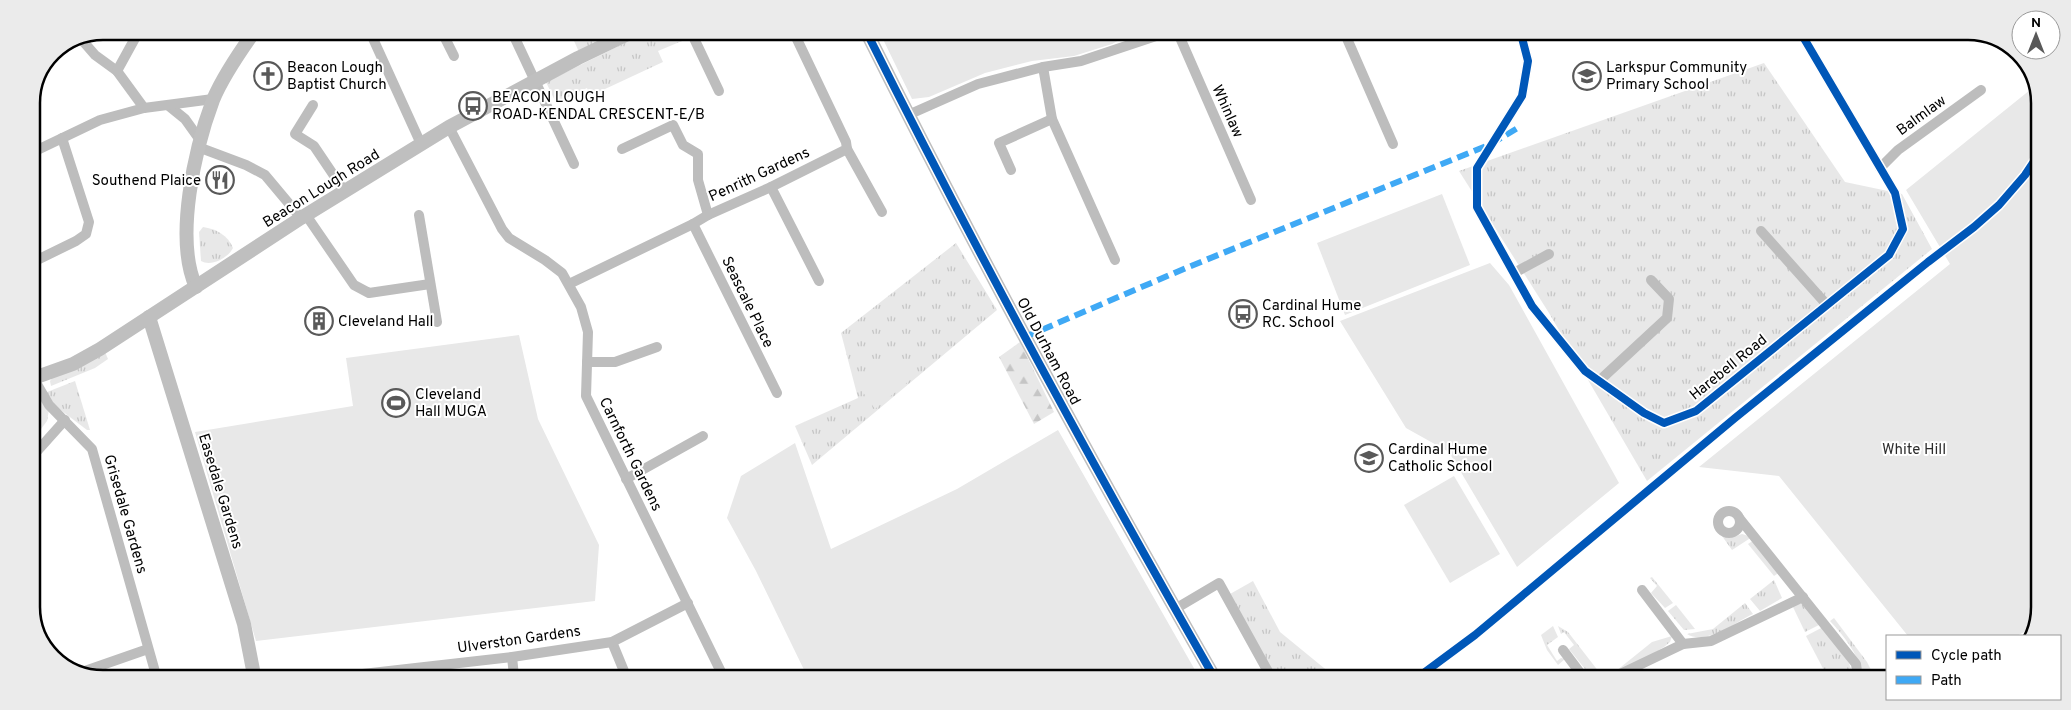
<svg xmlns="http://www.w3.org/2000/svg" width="2071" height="710" font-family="Overpass,sans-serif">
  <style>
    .grass { fill: url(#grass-tufts) }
    .forest { fill: url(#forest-firs) }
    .park { fill: #e8e8e8 }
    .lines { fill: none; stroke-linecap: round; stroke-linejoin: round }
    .street { stroke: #bdbdbd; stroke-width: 10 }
    .secondary { stroke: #bfbfbf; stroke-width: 14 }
    .quiet { stroke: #3fa9f5; stroke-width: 6; stroke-dasharray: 12 6; stroke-linecap: butt }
    .cycleway-casing { stroke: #fff; stroke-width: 11 }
    .cycleway { stroke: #0057b8; stroke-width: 8 }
    .labels { text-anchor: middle; stroke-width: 4; stroke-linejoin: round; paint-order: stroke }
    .poi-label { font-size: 15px; fill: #000; stroke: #fff; text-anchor: start }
    .street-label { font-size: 15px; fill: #000; stroke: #fff }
    .park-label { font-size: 15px; fill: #2c2c2c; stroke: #fff }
    .rim { fill: none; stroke: #000; stroke-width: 2.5 }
  </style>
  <defs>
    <pattern id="grass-tufts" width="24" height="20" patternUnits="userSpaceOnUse" patternTransform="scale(1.25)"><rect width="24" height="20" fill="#e8e8e8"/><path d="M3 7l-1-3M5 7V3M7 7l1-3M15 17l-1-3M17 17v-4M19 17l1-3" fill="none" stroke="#c5c5c5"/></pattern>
    <pattern id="forest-firs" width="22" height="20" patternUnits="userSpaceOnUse" patternTransform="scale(1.25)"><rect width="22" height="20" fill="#e8e8e8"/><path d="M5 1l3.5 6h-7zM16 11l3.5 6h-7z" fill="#c5c5c5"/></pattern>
  </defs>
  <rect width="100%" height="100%" fill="#fff"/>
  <g class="grass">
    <path d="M570 32H619L579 52Z"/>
    <path d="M647 32H678L682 41 658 51 663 62 590 96 587 88 556 103 546 82Z"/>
    <path d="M1764 63 1845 182 1902 194 1932 249 1647 481 1549 313 1459 171Z"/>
    <path d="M203 227C216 229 228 235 233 248 228 258 211 267 201 261L199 232Z"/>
    <path d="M956 243 997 310 812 465 795 426 858 398 841 333Z"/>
    <path d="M105 352 108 359 95 368 51 386 50 381 53 377Z"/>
    <path d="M75 381 90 430H87L54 405 47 392Z"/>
    <path d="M38 394 49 410 47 421 38 433Z"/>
    <path d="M1742 534 1752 537 1732 550 1722 536 1730 538Z"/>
    <path d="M1754 540 1780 572 1774 576 1748 544Z"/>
    <path d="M1652 577 1673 603 1665 608 1651 593 1657 586 1650 578Z"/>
    <path d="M1774 580 1782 598 1760 611 1750 599Z"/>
    <path d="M1253 581 1280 632 1335 677 1344 674 1346 678 1276 677 1230 594Z"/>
    <path d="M1745 603 1753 614C1736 622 1705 646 1687 634L1713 629Z"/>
    <path d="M1798 603 1803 604 1821 624 1805 632 1792 605Z"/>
    <path d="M1676 605 1695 629 1684 630 1668 611Z"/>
    <path d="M1834 618 1867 662 1871 670 1863 673C1856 652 1845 637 1830 621Z"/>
    <path d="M1553 626 1558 637 1547 645 1557 661 1561 658 1565 659 1558 665 1547 650 1541 635Z"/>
    <path d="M1558 626 1568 632 1599 672 1589 674 1569 649 1574 645 1564 632 1561 634Z"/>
    <path d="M1823 627 1849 663 1854 679 1828 678 1806 636Z"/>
    <path d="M1672 636 1670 642 1664 647C1646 657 1611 683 1592 677L1616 671 1652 642Z"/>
  </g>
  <path class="forest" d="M1020 342 1054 412 1034 424 999 357Z"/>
  <g class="park">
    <path d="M880 33H1132L1112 44 1074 56 1032 61 985 73 929 97 912 99Z"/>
    <path d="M2035 86 2040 98 2036 625 2017 636H1908L1779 476 1699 467 1950 264 1906 190Z"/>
    <path d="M1442 194 1470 265 1345 315 1317 243Z"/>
    <path d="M1490 263 1509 285 1619 483 1517 567 1449 452 1406 428 1340 321Z"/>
    <path d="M519 335 538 419 599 545 595 601 256 641 195 432 353 406 346 358Z"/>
    <path d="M898 355 915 376 875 409 857 384Z"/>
    <path d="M1058 430 1199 677 807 676 756 571 727 518 741 476 795 443 831 549 957 489Z"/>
    <path d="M1454 476 1500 554 1450 583 1404 505Z"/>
  </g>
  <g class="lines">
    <g class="street">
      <path d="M370 32 421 144"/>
      <path d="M442 32 454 56"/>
      <path d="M512 32 574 164"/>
      <path d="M691 32 719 91"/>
      <path d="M1178 33 1251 200"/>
      <path d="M1345 34 1393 144"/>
      <path d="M1521 34 1528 61 1522 96 1477 168V207L1532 306 1585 371 1644 413 1664 423 1696 411 1889 255 1903 229 1895 193 1802 35"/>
      <path d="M82 40 95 55 117 71 144 108"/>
      <path d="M1043 67 1052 119 1115 260"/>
      <path d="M117 71 139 31"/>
      <path d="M313 105 295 134 314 146 345 192"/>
      <path d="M169 106 185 119 200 140"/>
      <path d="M908 115 978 84 1043 67 1081 61 1165 33"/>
      <path d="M449 127 502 229 509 238 545 260 562 273 581 307 588 332 586 396 723 676"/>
      <path d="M198 147 246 165 265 175 301 218"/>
      <path d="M622 149 673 125 683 145 698 154V180L708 215"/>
      <path d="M847 149 882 212"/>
      <path d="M31 153 100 120 144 108 213 99"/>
      <path d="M1880 168 1898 150 1981 90"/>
      <path d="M1011 170 999 143 1052 119"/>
      <path d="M771 187 819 281"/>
      <path d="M306 215 354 285 369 293 430 284"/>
      <path d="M419 215 437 322"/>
      <path d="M693 224 777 393"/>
      <path d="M1761 231 1827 305"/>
      <path d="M31 263 76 241 86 234 89 222 62 138"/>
      <path d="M1514 273 1549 254"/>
      <path d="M569 284 693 224 708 215 771 187 847 149 846 142 794 33"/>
      <path d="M587 362H615L657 347"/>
      <path d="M34 379 49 405 92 449 156 675"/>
      <path d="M1599 381 1667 318 1669 299 1651 280"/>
      <path d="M31 458 65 420"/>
      <path d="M626 479 703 436"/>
      <circle cx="1729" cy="522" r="11"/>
      <path d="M1740 519 1856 664 1858 679"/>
      <path d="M1642 590 1683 644"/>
      <path d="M1175 609 1219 583 1271 677"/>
      <path d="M612 642 626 676"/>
      <path d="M1563 650 1584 678"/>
      <path d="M512 657 514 676"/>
      <path d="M80 675 82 672 148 649"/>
      <path d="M345 676 512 657 612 642 688 603"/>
      <path d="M1612 678 1683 644 1711 641 1803 597"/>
    </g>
    <g class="secondary">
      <path d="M867 33C976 251 1093 466 1214 677"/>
      <path d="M196 287C174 239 195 148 213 100 223 76 239 53 254 32"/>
      <path d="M149 317 244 624 254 675"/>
      <path d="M31 379 73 364 100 349 301 218 449 127 578 58 632 32"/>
    </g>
    <path class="quiet" d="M1025 337 1186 268 1491 144 1521 126"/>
    <defs>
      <g id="cycleway">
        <path d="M867 33C976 251 1093 466 1214 677"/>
        <path d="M1521 34 1528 61 1522 96 1477 168V207L1532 306 1585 371 1644 413 1664 423 1696 411 1889 255 1903 229 1895 193 1802 35"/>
        <path d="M1417 678 1475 635 1735 418 1928 262 1974 227 1999 205 2025 175 2039 154"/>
      </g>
    </defs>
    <use href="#cycleway" class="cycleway-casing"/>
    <use href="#cycleway" class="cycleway"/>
  </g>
  <defs>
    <symbol id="church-ring" viewBox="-11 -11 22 22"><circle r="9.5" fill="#fff" stroke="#595959" stroke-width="1.5"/><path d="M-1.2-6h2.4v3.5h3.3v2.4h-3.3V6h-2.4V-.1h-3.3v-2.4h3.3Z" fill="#595959"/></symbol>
    <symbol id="school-ring" viewBox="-11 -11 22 22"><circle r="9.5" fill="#fff" stroke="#595959" stroke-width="1.5"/><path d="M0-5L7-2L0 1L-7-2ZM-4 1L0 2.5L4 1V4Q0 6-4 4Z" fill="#595959"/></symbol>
    <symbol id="bus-ring" viewBox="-11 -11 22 22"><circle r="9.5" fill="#fff" stroke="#595959" stroke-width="1.5"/><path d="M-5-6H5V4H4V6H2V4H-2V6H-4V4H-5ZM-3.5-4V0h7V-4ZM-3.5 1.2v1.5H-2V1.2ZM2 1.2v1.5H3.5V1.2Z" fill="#595959"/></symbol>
    <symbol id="restaurant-ring" viewBox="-11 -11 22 22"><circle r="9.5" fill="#fff" stroke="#595959" stroke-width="1.5"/><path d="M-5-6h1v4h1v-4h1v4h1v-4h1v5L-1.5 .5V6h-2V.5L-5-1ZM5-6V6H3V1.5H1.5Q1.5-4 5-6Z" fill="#595959"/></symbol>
    <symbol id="building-ring" viewBox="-11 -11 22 22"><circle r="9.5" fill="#fff" stroke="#595959" stroke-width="1.5"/><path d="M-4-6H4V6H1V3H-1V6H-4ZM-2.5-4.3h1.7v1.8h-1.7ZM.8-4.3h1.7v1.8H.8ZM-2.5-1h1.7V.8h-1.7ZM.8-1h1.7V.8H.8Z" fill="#595959"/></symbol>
    <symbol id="stadium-ring" viewBox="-11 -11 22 22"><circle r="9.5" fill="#fff" stroke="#595959" stroke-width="1.5"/><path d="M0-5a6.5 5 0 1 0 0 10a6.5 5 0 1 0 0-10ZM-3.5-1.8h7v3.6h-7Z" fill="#595959"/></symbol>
  </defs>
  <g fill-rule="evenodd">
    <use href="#church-ring" x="252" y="60" width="32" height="32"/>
    <use href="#school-ring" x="1571" y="60" width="32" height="32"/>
    <use href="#bus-ring" x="457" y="90" width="32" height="32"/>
    <use href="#restaurant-ring" x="204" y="164" width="32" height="32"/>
    <use href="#bus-ring" x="1227" y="298" width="32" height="32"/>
    <use href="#building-ring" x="303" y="305" width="32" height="32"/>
    <use href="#stadium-ring" x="380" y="387" width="32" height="32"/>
    <use href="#school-ring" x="1353" y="442" width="32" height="32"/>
  </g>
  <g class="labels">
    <g class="poi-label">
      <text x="287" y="72">Beacon Lough<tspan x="287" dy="17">Baptist Church</tspan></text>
      <text x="1606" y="72">Larkspur Community<tspan x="1606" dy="17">Primary School</tspan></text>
      <text x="492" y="102">BEACON LOUGH<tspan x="492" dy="17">ROAD-KENDAL CRESCENT-E/B</tspan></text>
      <text x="201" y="185" text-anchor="end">Southend Plaice</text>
      <text x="1262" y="310">Cardinal Hume<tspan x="1262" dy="17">RC. School</tspan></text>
      <text x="338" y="326">Cleveland Hall</text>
      <text x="415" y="399">Cleveland<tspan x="415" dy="17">Hall MUGA</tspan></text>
      <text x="1388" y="454">Cardinal Hume<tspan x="1388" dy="17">Catholic School</tspan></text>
    </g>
    <g class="street-label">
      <text transform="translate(1228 111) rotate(66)" y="5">Whinlaw</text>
      <text transform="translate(1921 115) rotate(-36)" y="5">Balmlaw</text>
      <text transform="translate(759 174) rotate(-25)" y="5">Penrith Gardens</text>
      <text transform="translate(321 188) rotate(-32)" y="5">Beacon Lough Road</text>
      <text transform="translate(748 302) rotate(64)" y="5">Seascale Place</text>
      <text transform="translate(1049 351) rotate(62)" y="5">Old Durham Road</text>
      <text transform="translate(1728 367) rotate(-39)" y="5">Harebell Road</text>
      <text transform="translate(631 454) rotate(64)" y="5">Carnforth Gardens</text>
      <text transform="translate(221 491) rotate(73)" y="5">Easedale Gardens</text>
      <text transform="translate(126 514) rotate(74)" y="5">Grisedale Gardens</text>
      <text transform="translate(519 639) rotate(-8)" y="5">Ulverston Gardens</text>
    </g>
    <g class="park-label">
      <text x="1914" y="454">White Hill</text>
    </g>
  </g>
  <path d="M0 0H2071V710H0ZM103 40H1968A63 63 0 0 1 2031 103V607A63 63 0 0 1 1968 670H103A63 63 0 0 1 40 607V103A63 63 0 0 1 103 40Z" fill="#ebebeb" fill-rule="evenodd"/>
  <path class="rim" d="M103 40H1968A63 63 0 0 1 2031 103V607A63 63 0 0 1 1968 670H103A63 63 0 0 1 40 607V103A63 63 0 0 1 103 40Z"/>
  <rect x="1886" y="635" width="175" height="65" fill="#ffffff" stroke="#999999"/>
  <rect x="1896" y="651" width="25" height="8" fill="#0057b8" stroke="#999999"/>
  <text x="1931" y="660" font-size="15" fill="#000000">Cycle path</text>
  <rect x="1896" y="676" width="25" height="8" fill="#3fa9f5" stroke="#999999"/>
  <text x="1931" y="685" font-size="15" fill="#000000">Path</text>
  <g transform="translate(2036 35)"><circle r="24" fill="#ffffff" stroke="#999999"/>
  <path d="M0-4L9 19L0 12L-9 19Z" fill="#595959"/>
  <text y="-8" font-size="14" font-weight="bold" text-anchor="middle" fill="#000000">N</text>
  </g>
</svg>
